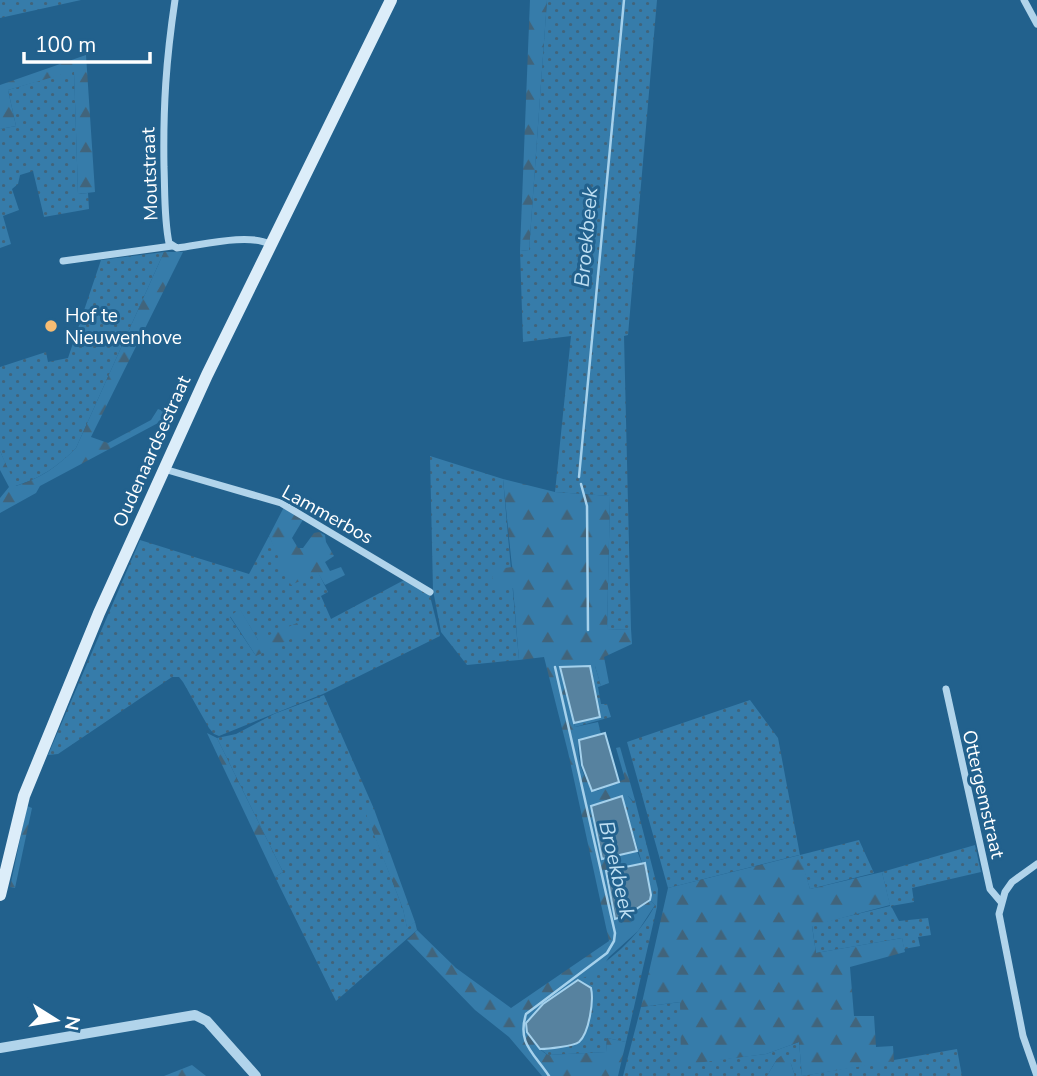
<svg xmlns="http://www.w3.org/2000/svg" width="1037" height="1076" font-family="'Nunito Sans',sans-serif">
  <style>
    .grass { fill: url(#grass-dots); fill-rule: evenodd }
    .forest { fill: url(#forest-firs) }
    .water { fill: #57829f; stroke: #a5d1ec; stroke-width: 2 }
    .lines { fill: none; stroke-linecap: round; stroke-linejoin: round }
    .stream { stroke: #a5d1ec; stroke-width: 2.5 }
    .minor { stroke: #b1d4eb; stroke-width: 7 }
    .tertiary { stroke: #b1d4eb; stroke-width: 10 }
    .secondary { stroke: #dcedf9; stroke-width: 12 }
    .poi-dot { fill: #f7bd73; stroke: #22618d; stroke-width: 2.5 }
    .labels { text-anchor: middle; stroke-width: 6; stroke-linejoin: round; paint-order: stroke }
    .street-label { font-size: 19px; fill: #fff; stroke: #22618d }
    .poi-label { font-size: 19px; fill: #fff; stroke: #22618d; text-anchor: start }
    .water-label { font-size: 21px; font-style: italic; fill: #bddef2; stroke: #22618d }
  </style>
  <defs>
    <pattern id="grass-dots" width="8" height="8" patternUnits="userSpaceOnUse" patternTransform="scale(1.75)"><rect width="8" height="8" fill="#367caa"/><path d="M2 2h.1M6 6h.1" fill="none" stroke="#41647b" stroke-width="1.8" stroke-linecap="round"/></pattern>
    <pattern id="forest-firs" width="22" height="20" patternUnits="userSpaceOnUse" patternTransform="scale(1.75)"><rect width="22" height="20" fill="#367caa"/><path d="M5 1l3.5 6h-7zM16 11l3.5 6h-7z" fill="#41647b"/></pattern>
  </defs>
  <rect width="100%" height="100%" fill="#22618d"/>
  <g class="grass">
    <path d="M0 0H81L0 18Z"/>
    <path d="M547 0H657L628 335 624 336 631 629 607 630 610 496 555 492 571 336 523 342 520 250 529 251Z"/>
    <path d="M74 70 78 194 88 193 89 209 44 217 33 171 20 175 18 184 12 189 19 210 3 216 11 244 0 248V129L16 126 8 90Z"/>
    <path d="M164 252 76 448C57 467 41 478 15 486L0 451V367L46 352 48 362 68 358 101 260Z"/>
    <path d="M430 456 503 479 519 660 467 665 441 632 433 590Z"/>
    <path d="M269 536 281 559 318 572 328 592 321 596 331 619 406 579 429 592 440 636 323 694 219 736 214 734 209 728 183 682 179 677H172L58 754 48 755 140 540 249 574ZM240 610 258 640 256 656 230 617Z"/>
    <path d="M590 666H595L601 686 598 687 601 704H607L611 717 575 727 574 723 600 717Z"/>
    <path d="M324 695 374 809 367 815 403 909 407 927 415 922 417 930 336 1001 275 877 283 872 217 738 236 734 274 714Z"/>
    <path d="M750 700 778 738 800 855 859 840 874 873 810 889 799 855 668 888 627 742Z"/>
    <path d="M622 796H628L632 801 635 800 658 889 657 907 626 1042 607 1038 606 1052 548 1055 540 1049 574 1045 583 984 578 980C608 963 639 937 655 905L650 900 645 864 642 863Z"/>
    <path d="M975 845 981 872 912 888 914 902 891 906 899 921 928 918 931 935 918 937 920 946 904 949 902 938 816 953 812 925 890 906 882 872Z"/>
    <path d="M681 1002V1064L766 1054 799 1042 802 1076 957 1049 962 1076H795L791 1064 777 1059 767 1076H623L641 1007Z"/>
  </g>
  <g class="forest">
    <path d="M530 0H547L529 251 520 250Z"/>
    <path d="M86 55 95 192 78 194 74 71 8 90 16 126 0 129V85Z"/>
    <path d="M164 252H183L91 437 108 443 151 420 158 409 173 415 40 486 36 493 0 513V498L9 487 0 470V451L16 486C41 478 57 467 76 448Z"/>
    <path d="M503 479 555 492 610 496 607 630 631 629 632 644 604 657 609 683 601 686 595 666 560 668 575 727 598 722 601 734 579 741C576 757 583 782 597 791L625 779 616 748 620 747 635 800 633 801 628 796H622L602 859 637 851 642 863 607 871 627 915 650 900 655 905 638 931 609 957 600 971 578 980 543 1004 526 1023C527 1035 537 1049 548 1055L606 1052 607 1038 626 1042 618 1076H542L509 1037 475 1010 407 940 417 930 456 968 511 1008 609 941 568 752 544 657 519 660 513 588 499 587 492 578 493 573 498 569 512 567Z"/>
    <path d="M284 507 304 518 292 538 298 548H303L314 533 319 532 325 535 326 542 334 556 325 562 330 571 341 567 345 575 325 585 318 573 291 585 269 536Z"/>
    <path d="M240 609 258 640 297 623 303 633 256 656 230 616Z"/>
    <path d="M207 733 217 738 283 872 275 877Z"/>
    <path d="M27 806 32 808 15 888 10 887Z"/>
    <path d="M374 809 415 922 407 928 403 909 366 814Z"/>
    <path d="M800 855 810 889 882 872 890 905 812 926 816 953 902 938 905 952 850 967 854 1016H874L876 1047 893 1046 894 1061 802 1076 799 1042 766 1054 681 1065 680 1002 641 1007 668 888Z"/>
    <path d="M782 1055 791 1064 795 1076H767L777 1059Z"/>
    <path d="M192 1065 206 1076H164Z"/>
  </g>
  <g class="water">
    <path d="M590 666 600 717 574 723 560 667Z"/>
    <path d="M605 733 619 782 592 791 582 765 579 740Z"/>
    <path d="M622 796 637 851 602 859 591 806Z"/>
    <path d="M645 863 651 895 650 900 627 915 615 919 606 871Z"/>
    <path d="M578 980 591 988C594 1001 589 1033 579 1042 574 1046 548 1049 540 1049L527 1032 526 1023 543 1004Z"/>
  </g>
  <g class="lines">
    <g class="stream">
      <path d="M579 477 624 0"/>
      <path d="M581 484 587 506 588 630"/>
      <path d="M549 1076C533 1052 517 1043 526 1014L607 953 614 941 615 933 555 667"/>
    </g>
    <g class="minor">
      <path d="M175 0C166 60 163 107 164 167 165 192 164 219 169 243L177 248C202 245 248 233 270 244"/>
      <path d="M1024 0 1037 24"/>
      <path d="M63 261 172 246"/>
      <path d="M164 469 281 503 430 592"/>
      <path d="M946 689 990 889 1001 902"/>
      <path d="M1037 1076 1023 1036 999 914 1005 892 1012 882 1037 864"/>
    </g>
    <path class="tertiary" d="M0 1048 195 1015 207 1021 256 1076"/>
    <path class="secondary" d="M0 895 24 796 99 613 207 375 391 0"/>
  </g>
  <circle class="poi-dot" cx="51" cy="326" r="7"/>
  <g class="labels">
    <g class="street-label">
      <text transform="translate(149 174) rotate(-92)" y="7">Moutstraat</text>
      <text transform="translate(151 451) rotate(-66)" y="7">Oudenaardsestraat</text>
      <text transform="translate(328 514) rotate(29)" y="7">Lammerbos</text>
      <text transform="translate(984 794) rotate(77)" y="7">Ottergemstraat</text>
    </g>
    <g class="poi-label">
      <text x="65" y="322">Hof te<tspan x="65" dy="22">Nieuwenhove</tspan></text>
    </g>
    <g class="water-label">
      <text transform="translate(586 237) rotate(-85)" y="7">Broekbeek</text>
      <text transform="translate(617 870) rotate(77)" y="7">Broekbeek</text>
    </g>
  </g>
  <g transform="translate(56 1020) rotate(101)" stroke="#22618d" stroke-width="5" paint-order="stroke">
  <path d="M0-5L12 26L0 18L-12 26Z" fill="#ffffff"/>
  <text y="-10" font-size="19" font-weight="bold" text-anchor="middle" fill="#ffffff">N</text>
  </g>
  <path d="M24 52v10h126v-10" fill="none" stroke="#ffffff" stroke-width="3.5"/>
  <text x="35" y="52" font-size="21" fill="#ffffff" stroke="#22618d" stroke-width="5" paint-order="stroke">100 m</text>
</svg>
